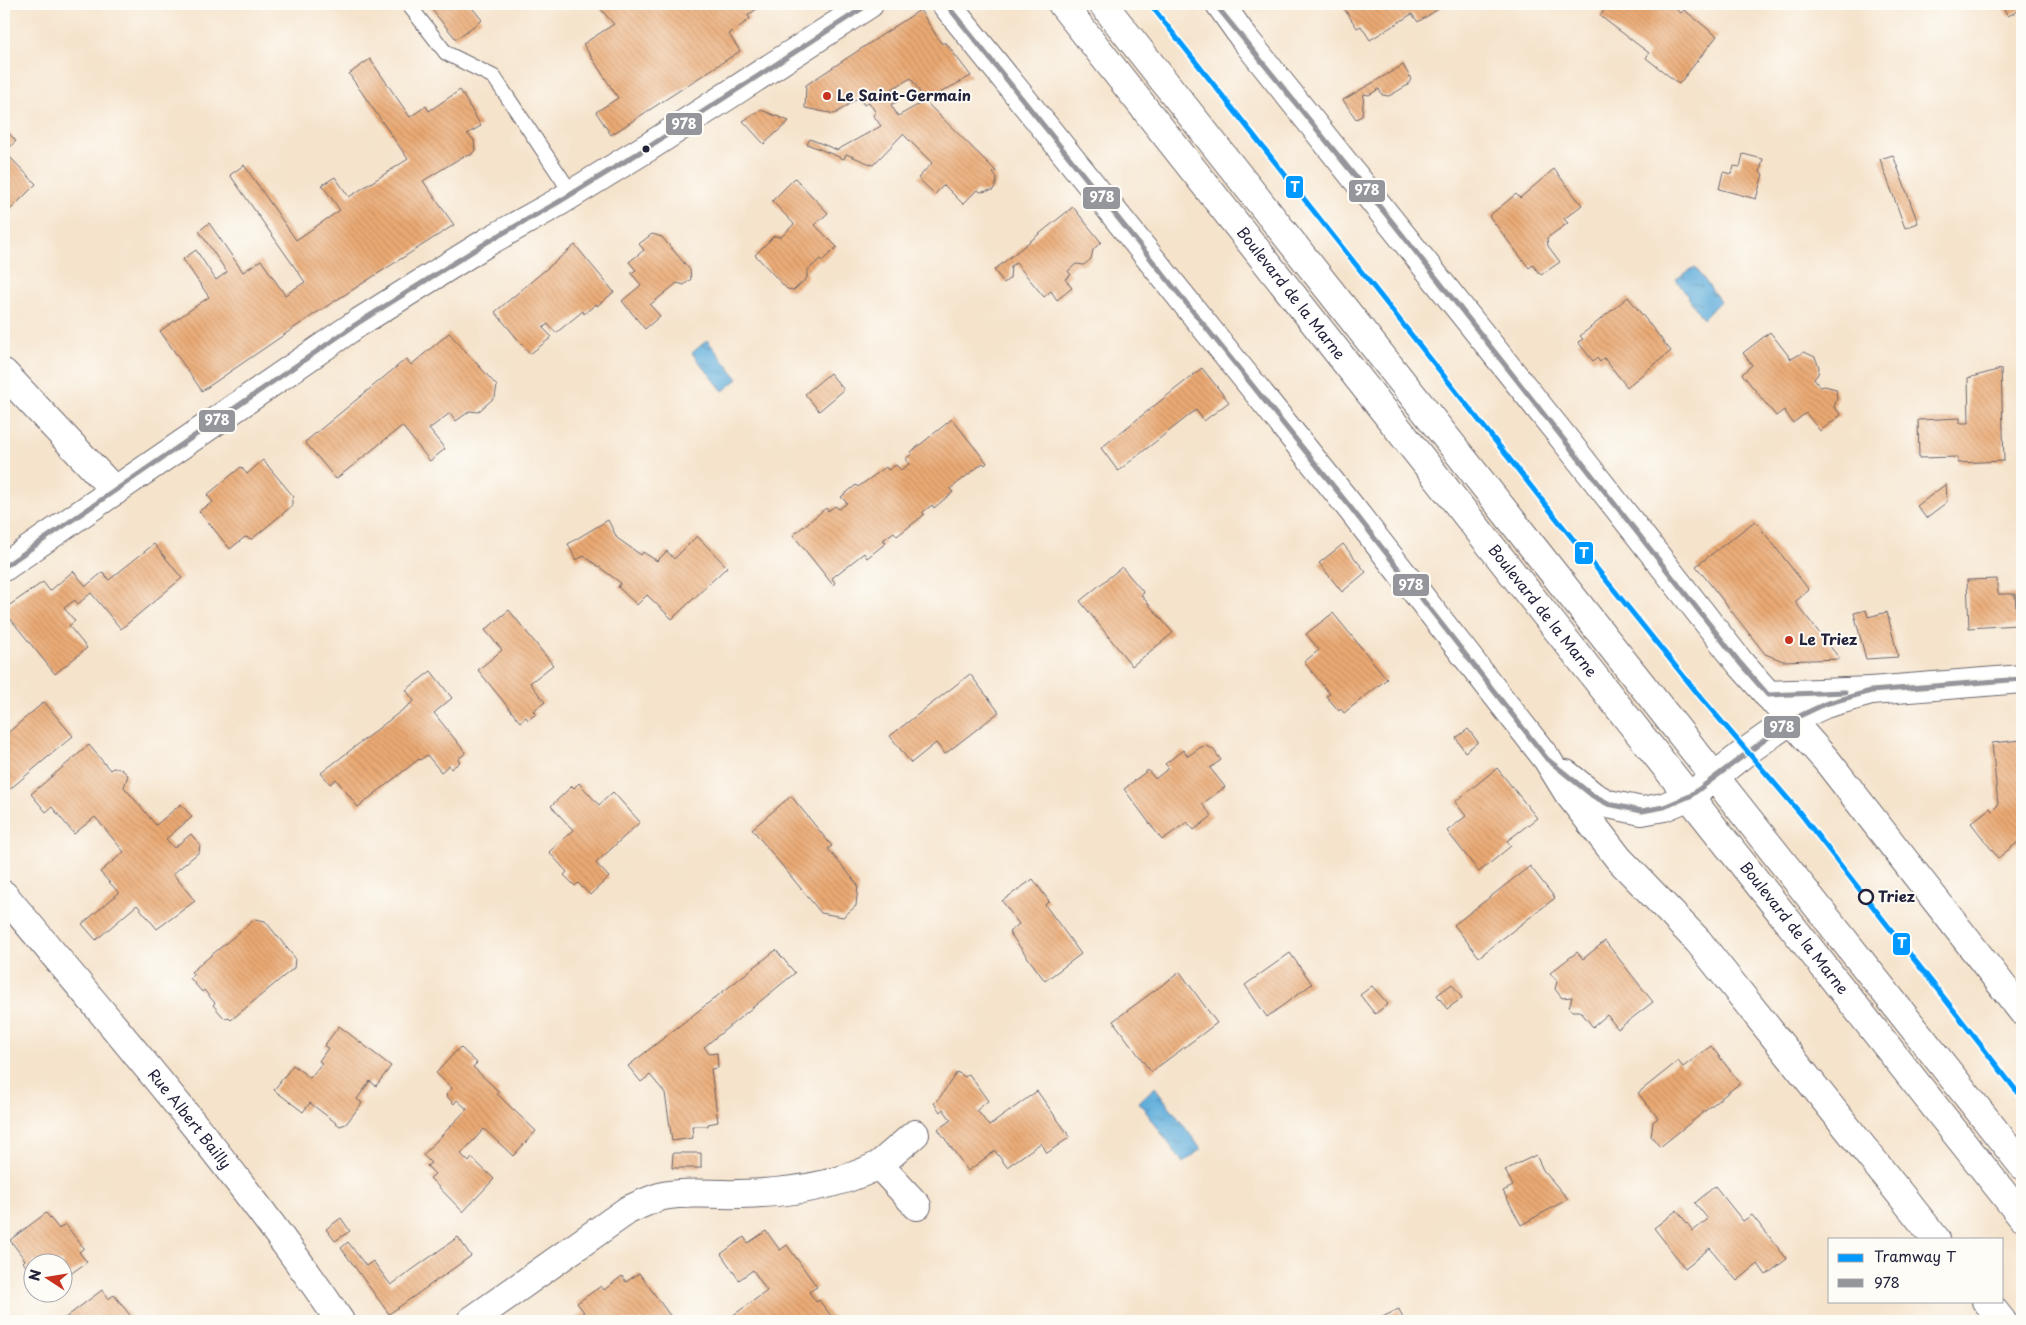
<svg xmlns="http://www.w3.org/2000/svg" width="2026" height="1325" font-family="'Playpen Sans',sans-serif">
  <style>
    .water { fill: url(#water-ripples); stroke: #42688b }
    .building { fill: url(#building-back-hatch); fill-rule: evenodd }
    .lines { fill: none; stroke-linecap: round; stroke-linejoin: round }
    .lane-casing { stroke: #6c666d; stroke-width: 16 }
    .street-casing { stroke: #6c666d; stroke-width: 30 }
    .secondary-casing { stroke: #6c666d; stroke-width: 30 }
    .primary-casing { stroke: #6c666d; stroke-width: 30 }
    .lane { stroke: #fff; stroke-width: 14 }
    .street { stroke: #fff; stroke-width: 28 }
    .secondary { stroke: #fff; stroke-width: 28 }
    .primary { stroke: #fff; stroke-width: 28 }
    .bus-1-casing { stroke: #fdfcf7; stroke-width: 9 }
    .bus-1 { stroke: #95959c; stroke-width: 5 }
    .tram-1-casing { stroke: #fdfcf7; stroke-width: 9 }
    .tram-1 { stroke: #09f; stroke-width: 5 }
    .poi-dot { fill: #c8321e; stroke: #fdfcf7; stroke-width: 2 }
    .bus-dot { fill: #22223b; stroke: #fdfcf7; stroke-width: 2 }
    .stop-dot { fill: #fdfcf7; stroke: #22223b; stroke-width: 2.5 }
    .labels { text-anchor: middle; stroke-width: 4; stroke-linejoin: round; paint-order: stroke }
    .poi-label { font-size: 15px; font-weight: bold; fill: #22223b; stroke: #fdfcf7; text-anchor: start }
    .street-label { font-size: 15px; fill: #22223b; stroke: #fdfcf7 }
    .stop-label { font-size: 15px; font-weight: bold; fill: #22223b; stroke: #fdfcf7; text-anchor: start }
    .line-badge { stroke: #fdfcf7; stroke-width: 2 }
    .badge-label { font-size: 14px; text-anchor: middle; font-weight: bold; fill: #fff }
  </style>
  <defs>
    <pattern id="water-ripples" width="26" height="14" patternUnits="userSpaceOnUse" patternTransform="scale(1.25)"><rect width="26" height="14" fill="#62afdb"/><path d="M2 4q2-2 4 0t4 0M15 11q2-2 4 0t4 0" fill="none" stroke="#508eb3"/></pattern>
    <pattern id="building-back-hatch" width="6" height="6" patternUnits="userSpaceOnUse" patternTransform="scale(1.25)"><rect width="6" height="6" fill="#eaa973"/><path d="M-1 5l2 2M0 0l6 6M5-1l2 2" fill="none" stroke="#c89164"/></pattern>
  </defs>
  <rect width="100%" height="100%" fill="#fdfcf7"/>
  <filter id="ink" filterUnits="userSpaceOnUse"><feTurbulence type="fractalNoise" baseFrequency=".02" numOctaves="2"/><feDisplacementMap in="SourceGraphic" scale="10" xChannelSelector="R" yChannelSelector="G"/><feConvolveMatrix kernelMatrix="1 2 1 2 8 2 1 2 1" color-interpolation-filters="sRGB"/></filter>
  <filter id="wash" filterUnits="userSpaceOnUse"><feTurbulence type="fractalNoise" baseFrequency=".0096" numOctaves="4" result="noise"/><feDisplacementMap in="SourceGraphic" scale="20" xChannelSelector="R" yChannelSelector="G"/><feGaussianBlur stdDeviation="1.12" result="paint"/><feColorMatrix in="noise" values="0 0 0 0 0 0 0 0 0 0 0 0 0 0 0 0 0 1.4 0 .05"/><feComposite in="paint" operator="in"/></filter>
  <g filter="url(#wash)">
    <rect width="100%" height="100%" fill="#f5e3cb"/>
    <g class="water">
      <path d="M1695 267 1720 301 1703 319 1676 279Z"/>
      <path d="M707 340 738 379 723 391 692 353Z"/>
      <path d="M1155 1087 1201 1149 1183 1163 1139 1102Z"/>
    </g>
    <g id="blocks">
      <g class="building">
        <path d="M427 4H469L482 20 456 39Z"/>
        <path d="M596 4H764L748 15 750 19 729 34 740 51 611 135 596 112 618 98 583 44 614 24Z"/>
        <path d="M1341 4H1437L1440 8 1418 22 1412 14 1370 40 1361 26 1357 28Z"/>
        <path d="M1609 4H1669L1681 13 1684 10 1717 36 1679 84 1646 58 1649 53 1600 16Z"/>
        <path d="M1989 4H2022V9L2008 16 2002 5 1993 10Z"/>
        <path d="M920 10 941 43H946L971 76 925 101 996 171 993 173 997 178 996 184 993 190 981 192 977 190 963 204 944 185 935 194 918 178 932 163 903 134 873 165 846 154 844 159 807 144 810 139 837 150 881 126 873 115 876 113 869 102 864 105 859 97 835 114 805 108 806 85ZM911 78 925 101 898 116 891 105 899 100 892 89Z"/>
        <path d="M370 59 410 117 426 106 429 111 460 90 481 126 467 134 474 140 475 150 471 155 462 157 423 181 454 225 313 315 202 391 160 331 209 297 183 259 196 250 216 280 227 272 199 231 209 223 243 272 261 260 285 295 305 282 230 175 244 165 296 240 340 210 322 185 335 177 349 197 408 159 349 74Z"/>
        <path d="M1403 65 1411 79 1408 85 1389 96 1382 95 1379 89 1369 95 1364 94 1362 116 1356 119 1343 100Z"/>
        <path d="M761 110 789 121 764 144 743 121Z"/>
        <path d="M4 128 16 141 5 152 36 184 4 216Z"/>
        <path d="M1743 154 1763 159 1760 172 1763 174 1756 199 1719 189 1723 172 1732 174 1734 166 1740 167Z"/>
        <path d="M1893 155 1918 223 1905 228 1880 159Z"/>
        <path d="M1554 169 1582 205 1564 219 1568 223 1547 238 1548 246 1560 262 1541 275 1533 265 1529 268 1489 216 1516 194 1520 198Z"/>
        <path d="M795 178 828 213 815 225 837 247 822 261 820 259 807 271V278L794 290 787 289 755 255 774 236 781 237 794 224 772 201Z"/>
        <path d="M1073 207 1101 242 1093 250 1091 259 1084 265 1076 264 1068 271 1071 275 1065 279 1072 288 1057 300 1051 291 1044 297 1016 263 1011 266 1010 278 1004 283 994 270Z"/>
        <path d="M652 234 662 237 690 270 691 279 684 285 677 283 650 305 660 316 645 329 622 301 641 285 631 273 636 270 629 262 644 250 639 244Z"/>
        <path d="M575 245 614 292 597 306 596 304 584 314 583 311 556 333 548 324 543 328 552 337 530 354 495 312Z"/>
        <path d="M1628 297 1671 351 1627 387 1604 358 1600 362 1597 358 1593 361 1578 342 1583 339 1580 336Z"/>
        <path d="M1770 332 1791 359 1804 352 1815 357 1819 367 1818 374 1814 379 1820 387 1825 386 1836 389 1837 398 1834 407 1841 415 1820 431 1806 413 1793 423 1784 410 1776 416 1742 374 1752 365 1743 353Z"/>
        <path d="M449 333 497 386 495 397 478 412 470 411 456 421 450 413 429 429 445 449 430 461 402 426 336 479 305 442 406 359 411 365Z"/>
        <path d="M1202 368 1229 402 1204 421 1196 410 1118 471 1101 448Z"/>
        <path d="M2001 369 2004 461 1958 463V457L1919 458 1918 420 1960 418V423H1969L1968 378Z"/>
        <path d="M830 373 844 390 819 411 805 394Z"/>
        <path d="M952 419 987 463 985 465 983 463 950 489 953 492 934 508 932 505 923 512 924 515 897 536 894 532 883 540 886 543 867 558 864 553 832 578 835 583 833 585 793 535 826 508 828 511 835 506 839 509 847 503 841 497 856 485 858 487 886 467 888 470 896 465 901 470 909 464 905 459 912 454 911 452Z"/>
        <path d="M263 460 294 497 292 499V506L252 539 245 537 230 549 199 511 213 502 207 495 241 467 247 474Z"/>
        <path d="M1946 484 1947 502 1926 518 1917 506Z"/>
        <path d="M608 520 617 538 641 555 643 552 657 561 667 551 674 559 697 536 727 567 672 619 647 595 637 605 618 587 621 583 584 556 576 560 568 544Z"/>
        <path d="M1755 521 1809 590 1795 602 1840 659 1783 661 1765 654 1696 566Z"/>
        <path d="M154 544 182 578 121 629 91 593 78 604 75 600 64 608 75 621 69 626 87 648 55 674 4 611V609L43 582 50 591 73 571 86 586 103 572 109 580Z"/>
        <path d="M1343 544 1366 572 1342 592 1319 563Z"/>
        <path d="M1122 567 1144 593 1141 595 1173 633 1132 666 1080 601Z"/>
        <path d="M1997 579 1998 594H2015L2017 625 1969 628 1967 580Z"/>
        <path d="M509 610 553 665 530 683 545 702 533 711 536 714 528 720 526 717 520 722 478 670 502 650 485 630Z"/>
        <path d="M1866 610 1868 617 1887 612 1898 657 1866 659 1854 613Z"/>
        <path d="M1333 613 1387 679 1344 713 1341 709 1339 711 1326 696 1330 694 1304 662 1319 650 1306 634Z"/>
        <path d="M431 671 452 698 434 713 466 753 458 759 460 762 451 769 449 765 441 772 427 755 420 760 419 759 358 807 336 779 330 784 321 773 414 701 406 690Z"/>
        <path d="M970 674 999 712 945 754 936 743 911 763 890 736Z"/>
        <path d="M44 702 73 736 4 794V736Z"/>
        <path d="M1468 729 1478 742 1465 752 1456 738Z"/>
        <path d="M2022 740V839L1998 858 1971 823 1990 808 1992 811 1998 805 1992 743Z"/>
        <path d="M89 745 110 770 113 768 121 769 128 775 124 787 156 825 181 804 192 817 166 839 174 848 191 834 200 845 199 852 173 874 195 901 157 929 137 905 96 940 82 924 119 893 100 872 124 852 95 817 74 834 52 807 46 812 31 794Z"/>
        <path d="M1207 746 1213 749 1221 760 1210 768 1225 787 1202 804 1212 816 1194 830 1187 822 1162 840 1124 789 1148 770 1155 779 1169 768 1165 764 1183 750 1188 756 1201 747Z"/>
        <path d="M1497 768 1537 818 1507 841 1511 846 1479 872 1447 831 1466 816 1455 802Z"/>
        <path d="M579 783 599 805 613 792 640 822 596 863 609 877 590 895 578 883 575 886 564 875 567 872 549 852 573 830 551 806 572 786 574 788Z"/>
        <path d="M791 796 832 846 828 849 858 885 856 906 843 917 821 913 752 829Z"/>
        <path d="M1530 866 1555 898 1479 957 1454 925Z"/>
        <path d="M1033 879 1049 901 1045 905 1081 954 1045 981 1009 932 1019 924 1002 901Z"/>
        <path d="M255 919 265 921 295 958 294 968 231 1020 228 1017 225 1019 213 1005 215 1003 204 990 202 992 190 978 194 975 191 972Z"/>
        <path d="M1605 941 1653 1002 1618 1029 1607 1015 1593 1027 1580 1011H1572L1569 1007 1572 997 1562 998 1555 989 1557 981 1550 973 1577 952 1583 959Z"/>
        <path d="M776 950 795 973 704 1047 709 1054 717 1053 718 1068 711 1069 718 1122 708 1124V1126H692L693 1138 672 1141 665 1093 650 1075 641 1082 628 1066Z"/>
        <path d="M1290 953 1312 984 1267 1017 1245 985Z"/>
        <path d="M1180 972 1217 1023 1151 1072 1113 1021Z"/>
        <path d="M1452 984 1462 998 1447 1009 1437 995Z"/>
        <path d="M1372 986 1388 1004 1375 1014 1360 995Z"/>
        <path d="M339 1026 391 1066 376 1086 370 1081 357 1099 362 1103 346 1124 340 1126 310 1103 303 1112 274 1090 293 1065 310 1078 322 1063 319 1061 328 1048 324 1046Z"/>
        <path d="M1711 1046 1740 1083 1660 1147 1651 1136 1653 1122 1658 1118 1638 1093 1678 1061 1683 1067Z"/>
        <path d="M460 1047 477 1063 473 1067 491 1084 499 1092 497 1094 536 1131 513 1156 484 1129 461 1154 469 1162 472 1158 494 1179 463 1212 430 1178 435 1174 427 1166 431 1163 423 1155 467 1109 457 1100 454 1104 446 1095 452 1088 436 1073Z"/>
        <path d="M957 1072 965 1077 969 1074 988 1101 977 1110 989 1126 1037 1091 1070 1137 1047 1153 1041 1143 1007 1167 995 1151 968 1171 938 1129 951 1120 943 1109 940 1112 934 1103 940 1097Z"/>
        <path d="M673 1153H701V1168H672Z"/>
        <path d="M1536 1155 1543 1170 1568 1199 1521 1225 1503 1191 1513 1186 1505 1170Z"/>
        <path d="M1715 1186 1743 1221 1752 1215 1787 1259 1766 1275 1758 1264 1737 1281 1710 1248 1685 1268 1654 1228 1677 1210 1693 1231 1708 1219 1695 1203Z"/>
        <path d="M46 1213 59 1229 65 1224 84 1248 79 1252 87 1262 62 1280V1262H32V1275L23 1262 25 1260 10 1240Z"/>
        <path d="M341 1218 350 1231 335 1241 326 1229Z"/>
        <path d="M766 1231 780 1250 787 1245 817 1287 809 1292 816 1302 819 1300 835 1321H725L767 1291 753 1270 739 1280 721 1254 744 1237 748 1243Z"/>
        <path d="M458 1237 471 1256 389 1314 341 1248 348 1242 366 1266 373 1261 391 1285Z"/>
        <path d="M639 1273 674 1321H571L584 1312 577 1303 601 1286 604 1290 622 1276 626 1282Z"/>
        <path d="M102 1290 108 1299 114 1295 133 1319 129 1321H61Z"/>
        <path d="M1399 1309 1404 1321H1374Z"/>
      </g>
    </g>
  </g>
  <g filter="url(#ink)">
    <use href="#blocks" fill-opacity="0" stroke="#6c666d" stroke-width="1"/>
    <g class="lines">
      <defs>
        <path id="lane" d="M408 4 446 53 494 77 572 194"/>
        <g id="street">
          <path d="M4 373 115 491"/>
          <path d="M879 1165 915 1134"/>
          <path d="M471 1321 628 1210C639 1205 651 1199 663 1196 688 1191 714 1195 739 1194 787 1193 836 1187 879 1165L917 1206"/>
        </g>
        <g id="secondary">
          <path d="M946 4 1351 508 1547 759 1568 793 1619 859 1698 941 1936 1239"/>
          <path d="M1220 4 1244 38 1574 451 1740 663 1828 762 2022 1011"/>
          <path d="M4 567 358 323 489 241 557 203 650 146 869 4"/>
          <path d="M1768 695 1871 691 2022 679"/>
          <path d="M1566 774 1593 796 1608 804 1642 811 1664 807 1690 796 1747 751 1791 720 1825 704 1871 691"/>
          <path id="s1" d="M4 895C120 1034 238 1171 340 1321"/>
          <path d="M1986 1301 2002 1321"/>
        </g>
        <g id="primary">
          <path id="s2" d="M1062 4C1381 409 1703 812 2022 1217"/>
          <path d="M1103 4 2022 1165"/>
        </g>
      </defs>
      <use href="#lane" class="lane-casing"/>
      <use href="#street" class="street-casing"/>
      <use href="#secondary" class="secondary-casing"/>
      <use href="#primary" class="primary-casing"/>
      <use href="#lane" class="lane"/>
      <use href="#street" class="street"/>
      <use href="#secondary" class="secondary"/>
      <use href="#primary" class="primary"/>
      <defs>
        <g id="bus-1">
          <path d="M946 4 1351 508 1547 759 1593 796 1608 804 1642 811 1664 807 1690 796 1791 720 1825 704 1871 691 2022 679"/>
          <path d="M1215 4 1393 223 1740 663 1768 695 1845 692"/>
          <path d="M4 567 358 323 489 241 557 203 650 146 869 4"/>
        </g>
      </defs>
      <use href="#bus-1" class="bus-1-casing"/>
      <use href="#bus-1" class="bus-1"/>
      <defs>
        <path id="tram-1" d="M1150 4 1560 523 1698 694 1800 813 2022 1098"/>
      </defs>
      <use href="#tram-1" class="tram-1-casing"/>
      <use href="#tram-1" class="tram-1"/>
    </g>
  </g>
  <g class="poi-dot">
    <circle cx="827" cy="96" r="5"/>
    <circle cx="1789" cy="640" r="5"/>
  </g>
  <circle class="bus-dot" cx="646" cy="149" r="4.5"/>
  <circle class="stop-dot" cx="1866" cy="897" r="7"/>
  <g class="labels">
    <g class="poi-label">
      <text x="837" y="101">Le Saint-Germain</text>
      <text x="1799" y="645">Le Triez</text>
    </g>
    <g class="street-label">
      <text dy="5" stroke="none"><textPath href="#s2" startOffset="369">Boulevard de la Marne</textPath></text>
      <text dy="5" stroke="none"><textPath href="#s2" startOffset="774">Boulevard de la Marne</textPath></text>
      <text dy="5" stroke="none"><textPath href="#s2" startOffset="1179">Boulevard de la Marne</textPath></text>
      <text dy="5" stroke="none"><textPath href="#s1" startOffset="291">Rue Albert Bailly</textPath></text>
    </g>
    <g class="stop-label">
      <text x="1878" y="902">Triez</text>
    </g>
  </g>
  <g class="line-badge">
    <rect x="665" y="112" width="38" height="24" rx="5" fill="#95959c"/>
    <rect x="1285" y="175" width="19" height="24" rx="5" fill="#09f"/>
    <rect x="1348" y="179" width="38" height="24" rx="5" fill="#95959c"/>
    <rect x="1082" y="186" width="39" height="24" rx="5" fill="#95959c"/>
    <rect x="198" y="409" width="38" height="24" rx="5" fill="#95959c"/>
    <rect x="1574" y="541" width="20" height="24" rx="5" fill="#09f"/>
    <rect x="1392" y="573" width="38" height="24" rx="5" fill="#95959c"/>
    <rect x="1763" y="715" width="38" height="24" rx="5" fill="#95959c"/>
    <rect x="1892" y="932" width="19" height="24" rx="5" fill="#09f"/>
  </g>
  <g class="badge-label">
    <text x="684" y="129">978</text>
    <text x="1295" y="192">T</text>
    <text x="1367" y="195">978</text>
    <text x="1102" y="202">978</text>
    <text x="217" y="425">978</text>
    <text x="1584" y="558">T</text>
    <text x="1411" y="590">978</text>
    <text x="1782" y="732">978</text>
    <text x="1902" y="948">T</text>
  </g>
  <rect width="2026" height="1325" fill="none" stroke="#fdfcf7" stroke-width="20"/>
  <rect x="1828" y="1238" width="175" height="65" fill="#fdfcf7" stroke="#a5a5ac"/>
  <rect x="1838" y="1254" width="25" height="8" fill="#0099ff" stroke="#a5a5ac"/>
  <text x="1874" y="1262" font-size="15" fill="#22223b">Tramway T</text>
  <rect x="1838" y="1279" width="25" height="8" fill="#95959c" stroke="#a5a5ac"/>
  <text x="1874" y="1288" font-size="15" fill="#22223b">978</text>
  <g transform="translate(48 1278) rotate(282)"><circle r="24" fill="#fdfcf7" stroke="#a5a5ac"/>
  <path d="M0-4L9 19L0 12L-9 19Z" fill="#c8321e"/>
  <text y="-8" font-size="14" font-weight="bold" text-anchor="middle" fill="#22223b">N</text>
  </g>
</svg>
